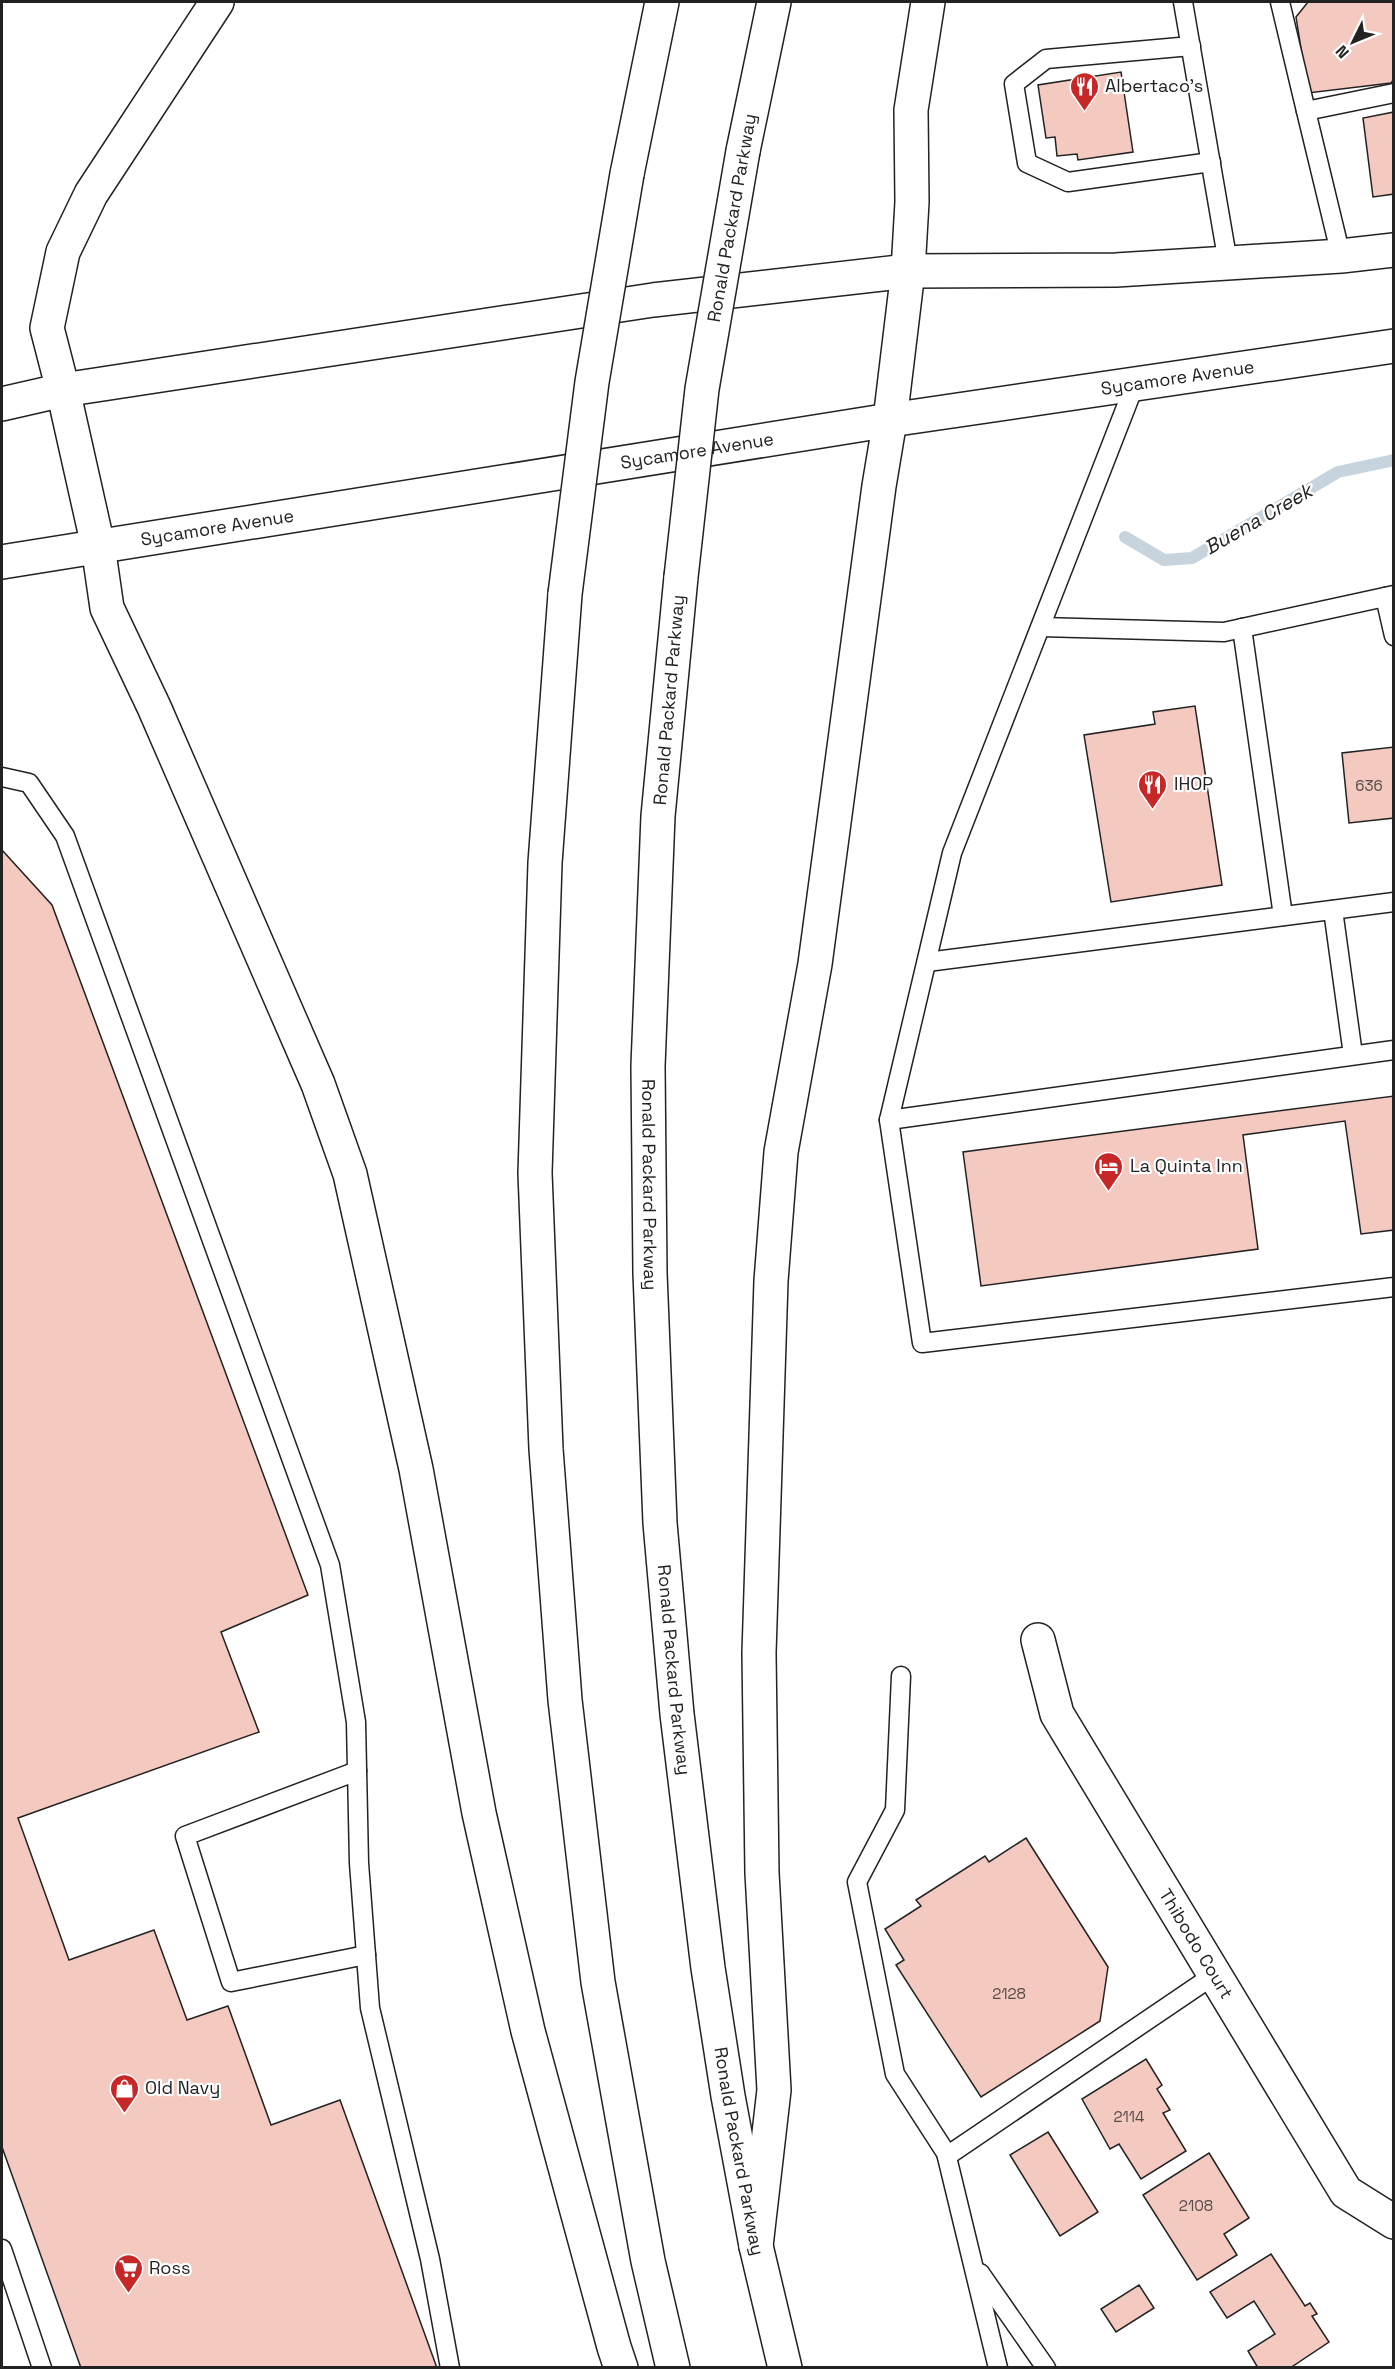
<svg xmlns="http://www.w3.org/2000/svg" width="1395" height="2369" font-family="'Space Grotesk',sans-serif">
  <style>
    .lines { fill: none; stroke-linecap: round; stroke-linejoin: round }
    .stream { stroke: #c7d3dd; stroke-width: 12 }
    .building { fill: #f3c9c0; stroke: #222; stroke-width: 1.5 }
    .lane-casing { stroke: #222; stroke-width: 21 }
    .street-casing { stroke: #222; stroke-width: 36 }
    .secondary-casing { stroke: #222; stroke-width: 36 }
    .highway-casing { stroke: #222; stroke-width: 36 }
    .lane { stroke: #fff; stroke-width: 18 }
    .street { stroke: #fff; stroke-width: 33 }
    .secondary { stroke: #fff; stroke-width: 33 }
    .highway { stroke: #fff; stroke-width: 33 }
    .highway-bridge-casing { stroke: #222; stroke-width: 36; stroke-linecap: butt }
    .highway-bridge { stroke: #fff; stroke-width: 33 }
    .labels { text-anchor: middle; stroke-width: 4.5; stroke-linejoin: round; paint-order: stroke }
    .number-label { font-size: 15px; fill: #564c4a }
    .poi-label { font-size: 18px; fill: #222; stroke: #fff; text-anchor: start }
    .street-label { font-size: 18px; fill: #222; stroke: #fff }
    .water-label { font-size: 20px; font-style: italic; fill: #222; stroke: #fff }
  </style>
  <rect width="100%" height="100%" fill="#fff"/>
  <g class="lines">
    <path class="stream" d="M1125 537 1164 560 1192 558 1338 472 1394 460"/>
  </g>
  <g class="building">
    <path d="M1308 2H1394V79L1391 83 1308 93 1296 17Z"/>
    <path d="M1121 72 1133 152 1078 160 1077 154 1057 156 1055 137 1046 138 1038 85Z"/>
    <path d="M1394 112V194L1373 197 1363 118Z"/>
    <path d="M1195 706 1222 885 1111 902 1084 735 1155 724 1153 712Z"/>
    <path d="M1394 747V818L1349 823 1342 753Z"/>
    <path d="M2 850 52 905 308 1595 221 1632 259 1732 18 1818 69 1960 154 1930 187 2020 228 2006 271 2125 340 2100 437 2368H81L2 2147Z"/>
    <path d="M1394 1096V1230L1361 1234 1345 1121 1243 1135 1258 1249 981 1286 963 1152Z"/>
    <path d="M1026 1838 1108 1967 1100 2021 981 2097 896 1965 904 1960 885 1929 921 1906 916 1900 985 1856 989 1862Z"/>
    <path d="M1146 2059 1162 2085 1157 2089 1170 2110 1163 2113 1186 2151 1141 2179 1119 2144 1110 2149 1082 2099Z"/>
    <path d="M1048 2132 1098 2212 1060 2236 1010 2155Z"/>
    <path d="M1209 2153 1249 2218 1224 2234 1237 2255 1197 2280 1143 2195Z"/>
    <path d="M1271 2254 1305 2306 1310 2303 1317 2314 1312 2316 1329 2342 1290 2368H1258L1248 2351 1275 2334 1254 2301 1227 2318 1210 2292Z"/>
    <path d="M1139 2285 1154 2308 1116 2332 1101 2309Z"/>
  </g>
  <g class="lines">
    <defs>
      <g id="lane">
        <path d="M1183 2 1228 263"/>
        <path d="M1280 2 1306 111"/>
        <path d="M1191 46 1046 59 1014 84 1027 163 1068 182 1211 162"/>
        <path d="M1341 256 1306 111 1394 93"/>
        <path d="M1135 384 952 853 889 1120 922 1343 1394 1287"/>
        <path d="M1385 597 1394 636"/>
        <path d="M1041 627 1224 632 1394 595"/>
        <path d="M1242 628 1283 916"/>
        <path d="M2 777 29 783 65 836 330 1565 356 1722 359 1863 370 2008 430 2259 450 2368"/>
        <path d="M1333 910 1353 1055"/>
        <path d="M927 962 1394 902"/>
        <path d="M889 1120 1394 1050"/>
        <path d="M901 1676 895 1810 857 1882 895 2074 946 2153 998 2368"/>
        <path d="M357 1771 185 1836 231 1982 366 1955"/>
        <path d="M947 2156 1214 1975"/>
        <path d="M2 2249 42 2368"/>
        <path d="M980 2273 1046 2368"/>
      </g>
      <g id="street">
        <path id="s1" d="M1038 1640 1057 1714 1346 2192 1394 2222"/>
      </g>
      <g id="secondary">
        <path d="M2 404 63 390 653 300 908 271 1116 270 1341 256 1394 250"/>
        <path id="s2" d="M2 562 890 420 1394 346"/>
      </g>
      <g id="highway">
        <path d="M217 2 91 194 63 252 47 328 63 390 98 546 107 608 154 707 318 1084 350 1174 416 1469 479 1813 528 2031 614 2347 621 2368"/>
        <path d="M743 151 774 2"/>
        <path d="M627 174 662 2"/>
        <path id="s3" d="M681 577 658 816 648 1066 650 1273 660 1523 677 1714 708 1968 728 2096 756 2246 785 2368"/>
        <path d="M565 594 545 863 535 1173 546 1449 565 1700 598 1982 648 2261 673 2368"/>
        <path d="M756 2246 774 2090 762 1873 759 1653 771 1281 781 1152 815 964 879 486 890 420 908 271 912 202 911 110 928 2"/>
      </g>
    </defs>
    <use href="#lane" class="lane-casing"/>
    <use href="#street" class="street-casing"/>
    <use href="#secondary" class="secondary-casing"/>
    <use href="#highway" class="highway-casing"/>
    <use href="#lane" class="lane"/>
    <use href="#street" class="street"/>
    <use href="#secondary" class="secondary"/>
    <use href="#highway" class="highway"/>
    <defs>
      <g id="highway-bridge">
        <path d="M681 577 702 389 743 151"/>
        <path d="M565 594 592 382 627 174"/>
      </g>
    </defs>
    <use href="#highway-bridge" class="highway-bridge-casing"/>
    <use href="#highway-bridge" class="highway-bridge"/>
  </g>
  <defs>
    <symbol id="restaurant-pin" viewBox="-11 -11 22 30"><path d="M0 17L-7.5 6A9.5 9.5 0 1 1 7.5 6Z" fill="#c62828" stroke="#fff"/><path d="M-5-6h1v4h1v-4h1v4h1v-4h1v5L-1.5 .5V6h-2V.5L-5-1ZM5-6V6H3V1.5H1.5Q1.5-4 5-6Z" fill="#fff"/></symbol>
    <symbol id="hotel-pin" viewBox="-11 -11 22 30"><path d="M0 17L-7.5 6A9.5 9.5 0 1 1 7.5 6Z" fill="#c62828" stroke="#fff"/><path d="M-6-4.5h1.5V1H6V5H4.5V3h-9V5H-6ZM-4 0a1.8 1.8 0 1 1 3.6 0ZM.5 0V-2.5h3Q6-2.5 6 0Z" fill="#fff"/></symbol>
    <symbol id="shop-pin" viewBox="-11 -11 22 30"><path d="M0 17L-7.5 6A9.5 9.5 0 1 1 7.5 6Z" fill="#c62828" stroke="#fff"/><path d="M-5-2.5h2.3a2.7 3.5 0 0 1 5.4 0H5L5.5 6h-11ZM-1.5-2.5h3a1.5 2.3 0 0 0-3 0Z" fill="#fff"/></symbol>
    <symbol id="supermarket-pin" viewBox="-11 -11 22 30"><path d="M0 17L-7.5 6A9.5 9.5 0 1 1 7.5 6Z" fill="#c62828" stroke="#fff"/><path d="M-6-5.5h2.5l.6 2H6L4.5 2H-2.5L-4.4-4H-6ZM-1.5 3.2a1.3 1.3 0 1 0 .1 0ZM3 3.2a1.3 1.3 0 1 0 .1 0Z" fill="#fff"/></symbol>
  </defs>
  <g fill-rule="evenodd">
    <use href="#restaurant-pin" x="1068" y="70" width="33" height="45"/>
    <use href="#restaurant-pin" x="1136" y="768" width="33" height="45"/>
    <use href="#hotel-pin" x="1092" y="1150" width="33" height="45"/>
    <use href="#shop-pin" x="108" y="2072" width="33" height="45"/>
    <use href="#supermarket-pin" x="112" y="2252" width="33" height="45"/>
  </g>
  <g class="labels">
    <g class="number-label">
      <text x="1369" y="791">636</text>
      <text x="1009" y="1999">2128</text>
      <text x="1129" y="2122">2114</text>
      <text x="1196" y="2211">2108</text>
    </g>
    <g class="poi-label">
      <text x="1105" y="92">Albertaco's</text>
      <text x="1174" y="790">IHOP</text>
      <text x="1130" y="1172">La Quinta Inn</text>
      <text x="145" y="2094">Old Navy</text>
      <text x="149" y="2274">Ross</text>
    </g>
    <g class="street-label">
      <text transform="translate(732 218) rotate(-80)" y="6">Ronald Packard Parkway</text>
      <text dy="6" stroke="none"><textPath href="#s2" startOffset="1190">Sycamore Avenue</textPath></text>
      <text dy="6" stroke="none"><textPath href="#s2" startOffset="704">Sycamore Avenue</textPath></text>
      <text dy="6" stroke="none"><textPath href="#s2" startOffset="218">Sycamore Avenue</textPath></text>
      <text transform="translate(669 700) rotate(-85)" y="6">Ronald Packard Parkway</text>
      <text dy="6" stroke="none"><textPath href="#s3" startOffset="609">Ronald Packard Parkway</textPath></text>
      <text dy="6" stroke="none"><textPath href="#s3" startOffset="1095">Ronald Packard Parkway</textPath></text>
      <text dy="6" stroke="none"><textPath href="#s1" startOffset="345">Thibodo Court</textPath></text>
      <text dy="6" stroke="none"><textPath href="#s3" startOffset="1581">Ronald Packard Parkway</textPath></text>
    </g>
    <g class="water-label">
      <text transform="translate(1258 519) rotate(-30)" y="7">Buena Creek</text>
    </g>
  </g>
  <rect width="1395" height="2369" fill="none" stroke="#222222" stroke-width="6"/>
  <g transform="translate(1353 42) rotate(227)" stroke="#ffffff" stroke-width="4.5" paint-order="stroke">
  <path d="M0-4.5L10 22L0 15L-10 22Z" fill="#222222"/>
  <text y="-9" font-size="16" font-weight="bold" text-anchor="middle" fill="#222222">N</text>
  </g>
</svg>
